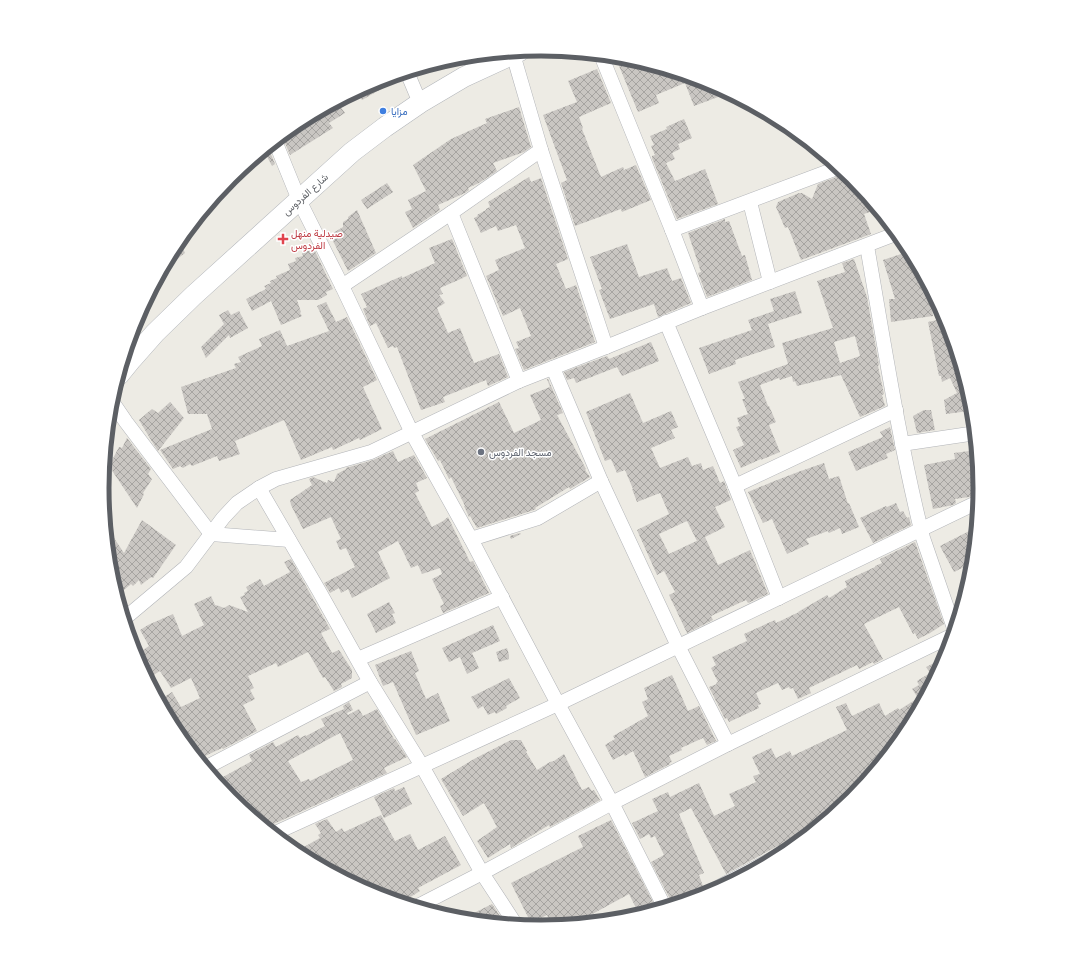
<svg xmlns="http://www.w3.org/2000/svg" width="1083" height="977" font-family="Roboto,Vazirmatn,sans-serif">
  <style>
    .building { fill: url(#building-cross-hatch); fill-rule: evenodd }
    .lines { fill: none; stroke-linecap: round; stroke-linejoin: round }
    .street-casing { stroke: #b2b4b8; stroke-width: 15 }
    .secondary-casing { stroke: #b3b6bb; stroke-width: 21 }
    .street { stroke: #fff; stroke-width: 14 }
    .secondary { stroke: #fff; stroke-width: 20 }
    .shop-dot { fill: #3f7fe0; stroke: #fff; stroke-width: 1.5 }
    .health-dot { fill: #e0444e; stroke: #fff; stroke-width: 1.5 }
    .worship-dot { fill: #6b7280; stroke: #fff; stroke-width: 1.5 }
    .labels { text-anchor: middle; stroke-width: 3; stroke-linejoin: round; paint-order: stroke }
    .shop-label { font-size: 10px; fill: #366cbe; stroke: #fff; text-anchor: start }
    .street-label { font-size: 10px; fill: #5c5f64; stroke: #fff }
    .health-label { font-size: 10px; fill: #be3a42; stroke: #fff; text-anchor: start }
    .worship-label { font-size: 10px; fill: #5b616d; stroke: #fff; text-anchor: start }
    .rim { fill: none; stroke: #5c5f64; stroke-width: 5 }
  </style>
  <defs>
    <pattern id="building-cross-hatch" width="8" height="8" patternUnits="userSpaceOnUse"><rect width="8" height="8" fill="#c9c6c2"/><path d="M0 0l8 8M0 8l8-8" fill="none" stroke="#a6a4a1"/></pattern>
  </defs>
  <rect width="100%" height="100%" fill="#edebe4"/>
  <g class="building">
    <path d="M627 57 710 83 713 84 718 97 694 106 685 83 656 95 659 103 638 112 617 61Z"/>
    <path d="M597 69 611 103 579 117 583 128 582 129 601 177 623 167 624 170 636 165 651 200 622 212 621 209 575 226 561 183 567 180 543 115 577 102 568 81Z"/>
    <path d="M393 77 395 81 362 100 356 92 374 82Z"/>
    <path d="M337 102 345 113 329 123 333 128 290 155 282 136 298 123Z"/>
    <path d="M519 107 531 147 524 152 493 163 497 171 479 183 468 188 469 190 465 193 438 205 440 210 413 228 405 212 412 209 408 200 426 191 413 165 451 139 487 123 485 119Z"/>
    <path d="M684 119 692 138 678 144 680 149 672 153 675 159 666 163 675 181 705 169 718 204 677 219 652 158V156L655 155 651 146 654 145 650 136 667 129 666 127Z"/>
    <path d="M268 147 275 164 272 166 264 151Z"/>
    <path d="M847 173 852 178 878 209 864 214 871 234 801 260 788 227 785 228 776 207 778 202 799 193H802L812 199 818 184Z"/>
    <path d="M529 177 531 182 541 178 568 259 556 264 566 289 576 285 595 342 524 370 515 349 519 348 516 342 531 336 520 308 503 316 486 276 499 270 495 260 525 248 516 225 498 231 496 226 481 233 474 218 478 216 477 215 486 210V209L490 207 488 202Z"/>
    <path d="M387 183 393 192 367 209 361 200Z"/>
    <path d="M357 210 376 253 348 271 330 235 343 227V222L348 219V217Z"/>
    <path d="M725 219V222L729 221 742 256 745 255 752 280 707 297 698 273 701 272 688 233Z"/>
    <path d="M452 239 467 276 462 278H463L440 288 443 294 439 295 445 303 437 308 448 333 460 328 474 363 499 354 508 377 488 386 486 380 443 397 445 402 421 410 397 347 394 348 393 346 388 348 376 323 370 326 363 309 367 307 361 294 402 276V278L435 263 429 248Z"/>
    <path d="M179 240 185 253 162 271 176 244Z"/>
    <path d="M627 244 639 277 667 268 672 281 681 278 691 303 658 317 654 304 610 319 599 290 602 289 590 257Z"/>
    <path d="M314 249 333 289 326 292 327 295 318 300H297L301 312 300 313 302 316 281 325 271 301 252 311 246 299 266 289 264 286 271 283 270 281 277 278 276 276 290 270 288 264 296 261 295 258 303 256 302 253Z"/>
    <path d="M910 251 929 285 933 316 891 322 889 299H895L883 260Z"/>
    <path d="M854 259 867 297 879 365 878 366 884 394 882 395 885 406 860 417 841 375 797 386 795 381 793 382 792 376 780 380 779 378 760 385 768 406H769L776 422 769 425 780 452 761 460V459L741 468 733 450 744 445 736 427 740 426 737 418 748 414 742 399H745L738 382 788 364 782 343 833 328 817 281 845 272 842 263ZM855 336 860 356 840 363 834 342Z"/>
    <path d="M795 291 802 313 768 324 775 347 735 360 736 364 709 374 699 348 752 330 748 320 774 311 770 299Z"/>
    <path d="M326 302 336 322 347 317 377 380 363 387 382 429 360 440 359 438 333 450 332 447 301 460 284 420 235 441 240 454 219 461 217 456 192 466 190 464 183 468 180 466 173 469 160 450 212 429 207 414H188L181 387 236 368 234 364 241 362 238 357 262 346 259 339 280 330 287 346 329 331 317 306Z"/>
    <path d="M228 310 231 315 239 311 248 328 230 338 229 335 206 358 201 347 224 324 219 315Z"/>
    <path d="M946 318 972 400H968L969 411 946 414 944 400 957 393 950 378 942 382 941 376H939L928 322Z"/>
    <path d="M651 342 659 361 622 376 617 367 576 383 574 378 567 380 564 372 607 356 609 359Z"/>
    <path d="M547 379H548L563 413 557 415 586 469 585 470 590 477 570 489 569 487 535 508 536 509 534 510 477 528 470 516 469 517 464 506H465L451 477 449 479 440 460 438 461 425 439 499 402 514 433 541 420 530 395 550 387Z"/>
    <path d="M630 393 643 423 671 411 678 427 671 430 675 438 651 448 660 468 688 457 692 466 701 463 703 470 713 466 720 483 724 481 731 500 715 507 725 527 697 541 687 521 659 534 669 554 705 537 718 565 750 550 768 594 748 603 746 600 711 616 713 620 687 633 669 595 675 592 664 571 657 575 637 530 669 514 660 493 637 502 632 489H633L625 470 617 473 611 459 605 461 586 412Z"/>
    <path d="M170 402 184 418 158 451 151 440 139 420 152 409 158 413Z"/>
    <path d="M924 410H931L935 430 917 433 913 416Z"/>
    <path d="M890 427 895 450 886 454 888 458 856 471 848 452 883 437 880 432Z"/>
    <path d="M127 438 151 469 148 474 152 479 143 493 144 494 137 508 109 466 119 447 122 448Z"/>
    <path d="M977 450 981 493H976L969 497 955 499 956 503 953 505 933 509 924 465 955 459 954 453Z"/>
    <path d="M393 451 398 462 414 455 427 478 416 483 419 491 415 493 432 527 443 521 448 517 470 562 473 561 489 593 443 613 440 606 444 604 432 579 442 574 440 568 422 574 418 565 411 568 398 541 378 552 390 578 352 598 348 589 341 593 339 588 330 593 324 583 355 567 346 548 340 550 336 541 341 539 331 517 303 529 291 505 290 500 312 485 309 479 313 477 327 483 328 480 334 482 337 474 346 469V468L373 460Z"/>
    <path d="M824 463 829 479 839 476 848 504 849 503 859 527 842 534 840 528 829 533 828 531 806 539 809 544 787 554 772 519 763 523 748 492 772 482 798 472Z"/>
    <path d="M896 503 900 512 903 511 907 518 909 517 911 525 873 543 860 518 886 506 887 507Z"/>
    <path d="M142 520 176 545 153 578 151 577 141 585 139 580 133 586 131 584 117 596 110 574 106 526 124 553Z"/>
    <path d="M977 527 974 562 954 572 940 546Z"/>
    <path d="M520 533 521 534 511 539 510 536Z"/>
    <path d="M915 542 944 624 930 633 918 639 915 633 913 634 899 607 864 624 883 659 874 664 873 662 859 669 857 665 809 688 811 693 798 699 793 688 790 689 789 687 782 690 778 683 756 693 761 704 758 705 759 708 729 722 727 718 725 719 709 687 717 684 716 683 718 682 711 668 716 665 712 657 747 641 744 634 775 620 776 623 799 612H798L827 595 829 598 847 587 845 581 875 567V566L882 563 880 559Z"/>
    <path d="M291 559 330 629 321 633 332 653 339 650 352 670V678L341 684 342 687 334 691 325 677 323 678 308 652 278 667 276 663 248 676 254 688 250 690 255 699 243 705 257 731 223 749 222 748 201 758 200 756 197 758 190 750 184 738 181 739 176 732 159 700 172 692 181 707 200 698 191 678 171 688 160 671 147 679 136 657 138 655 137 654 149 646 140 630 148 625 173 614 182 636 204 625 194 604 211 596 215 605 219 606 224 608 229 605 248 612 240 597 245 595 244 593 248 591 246 587 260 579 264 586 290 572 284 562Z"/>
    <path d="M389 602 395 613 392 614 396 623 376 633 367 614Z"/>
    <path d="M493 625 500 641 472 653 479 668 467 674 460 657 449 662 442 648Z"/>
    <path d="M507 648 509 655V659L499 662 496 652Z"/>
    <path d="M411 651 419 671 415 673 426 699 438 693 450 721 416 735 393 682 383 686 375 665Z"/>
    <path d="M948 656 907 733 852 799 825 822 809 829 811 833 808 836 797 841 793 840H789L726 874 691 808 679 814 704 873 699 875 703 886 686 894 687 896 675 902 674 899 671 901 651 862 664 855 655 836 651 838 649 834 640 839 632 823 658 811 652 799 668 792 670 797 699 783 714 816 735 806 729 794 756 782 753 776 760 774 752 757 771 748 776 758 790 751 792 756 847 730 836 707 846 703 852 716 879 703 885 716 898 708 899 710 918 698 912 689 919 685 917 681 930 673 926 667Z"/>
    <path d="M672 675 688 711 699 706 716 741 707 745 703 738 681 748 682 750 669 756 672 762 669 763 670 764 645 777 633 751 625 756 624 754 613 760 605 745 615 739 613 736 648 716 642 702 648 699 644 688Z"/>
    <path d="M509 678 520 698 506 706 507 708 496 714 495 712 488 715 483 706 478 709 471 697Z"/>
    <path d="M349 702 353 710 347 713 348 715 359 709 363 716 377 709 394 739H395L407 757 384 768 387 773 269 826 267 829 231 799 220 787 227 783 223 777 252 761 249 755 273 742 276 747 298 735 300 738 306 735V736L325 726 321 719 344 709 343 706ZM340 733 353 760 310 781 309 779 301 782 288 761Z"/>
    <path d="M511 740H521L527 751 526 752 537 770 550 762 554 761 564 754 582 790 589 787 592 791 594 790 600 800 550 827 549 825 511 848 510 844 488 858 477 841 497 827 484 803 463 816 441 779 474 759Z"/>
    <path d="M404 787 412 804 384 818 374 797 394 788 395 791Z"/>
    <path d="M381 815 395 841 410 834 418 850 445 836 461 865 418 888 420 891 401 903 393 901 390 896 385 898 373 894 295 852 320 838 318 835 321 833 315 824 327 819 336 832 342 828 344 832Z"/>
    <path d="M611 820 656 908 640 916 629 894 587 917 590 923 553 927 547 915 531 923 511 883 583 847 578 836Z"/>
    <path d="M492 904 500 916 495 918 498 924 460 920Z"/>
  </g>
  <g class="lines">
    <defs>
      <g id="street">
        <path d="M513 54 541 150 606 347"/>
        <path d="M601 55 672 230 702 308"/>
        <path d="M407 72 420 103"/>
        <path d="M275 141 299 200 342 286 412 433 471 539 558 704 612 803 665 908"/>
        <path d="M750 202 770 282"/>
        <path d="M451 213 519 381"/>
        <path d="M672 230 840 167"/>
        <path d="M867 246C884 343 899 442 923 538L955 631"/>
        <path d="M342 286 451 213 541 150"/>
        <path d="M666 322 735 486 779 598"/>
        <path d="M553 368 601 481 678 646 728 744"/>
        <path d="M111 400 126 422 211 534 289 540"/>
        <path d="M902 444 976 433"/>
        <path d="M735 486 896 410"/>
        <path d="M259 488 319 591 370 682 422 766 482 873 516 925"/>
        <path d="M471 539 538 518 601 481"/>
        <path d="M124 619 186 567 223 518 237 503 259 488 276 479 371 452 519 381 606 347 702 308 898 233"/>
        <path d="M358 659 502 597"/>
        <path d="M205 768 370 682"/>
        <path d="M273 834 558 704 980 501"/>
        <path d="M698 898 793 848"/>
        <path d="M416 907 482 873 612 803 728 744 955 634"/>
      </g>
      <path id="secondary" d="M119 375 132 359 155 333 193 296 352 152 385 127 420 103 464 77 520 51"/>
    </defs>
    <use href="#street" class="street-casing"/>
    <use href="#secondary" class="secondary-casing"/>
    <use href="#street" class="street"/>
    <use href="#secondary" class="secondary"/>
  </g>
  <circle class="shop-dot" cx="383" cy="111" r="4"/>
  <path class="health-dot" d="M281 233h4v4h4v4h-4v4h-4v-4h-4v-4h4z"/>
  <circle class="worship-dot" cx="481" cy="452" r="4"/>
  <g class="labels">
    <g class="shop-label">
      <text x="391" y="115">مزايا</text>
    </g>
    <g class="street-label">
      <text transform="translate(305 194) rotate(-42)" y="4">شارع الفردوس</text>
    </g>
    <g class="health-label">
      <text x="291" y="237">صيدلية منهل<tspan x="291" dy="12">الفردوس</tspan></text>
    </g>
    <g class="worship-label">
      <text x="489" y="456">مسجد الفردوس</text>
    </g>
  </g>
  <path d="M0 0H1083V977H0ZM109 488a432 432 0 1 1 864 0a432 432 0 1 1-864 0Z" fill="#fff" fill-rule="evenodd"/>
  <path class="rim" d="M109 488a432 432 0 1 1 864 0a432 432 0 1 1-864 0Z"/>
</svg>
